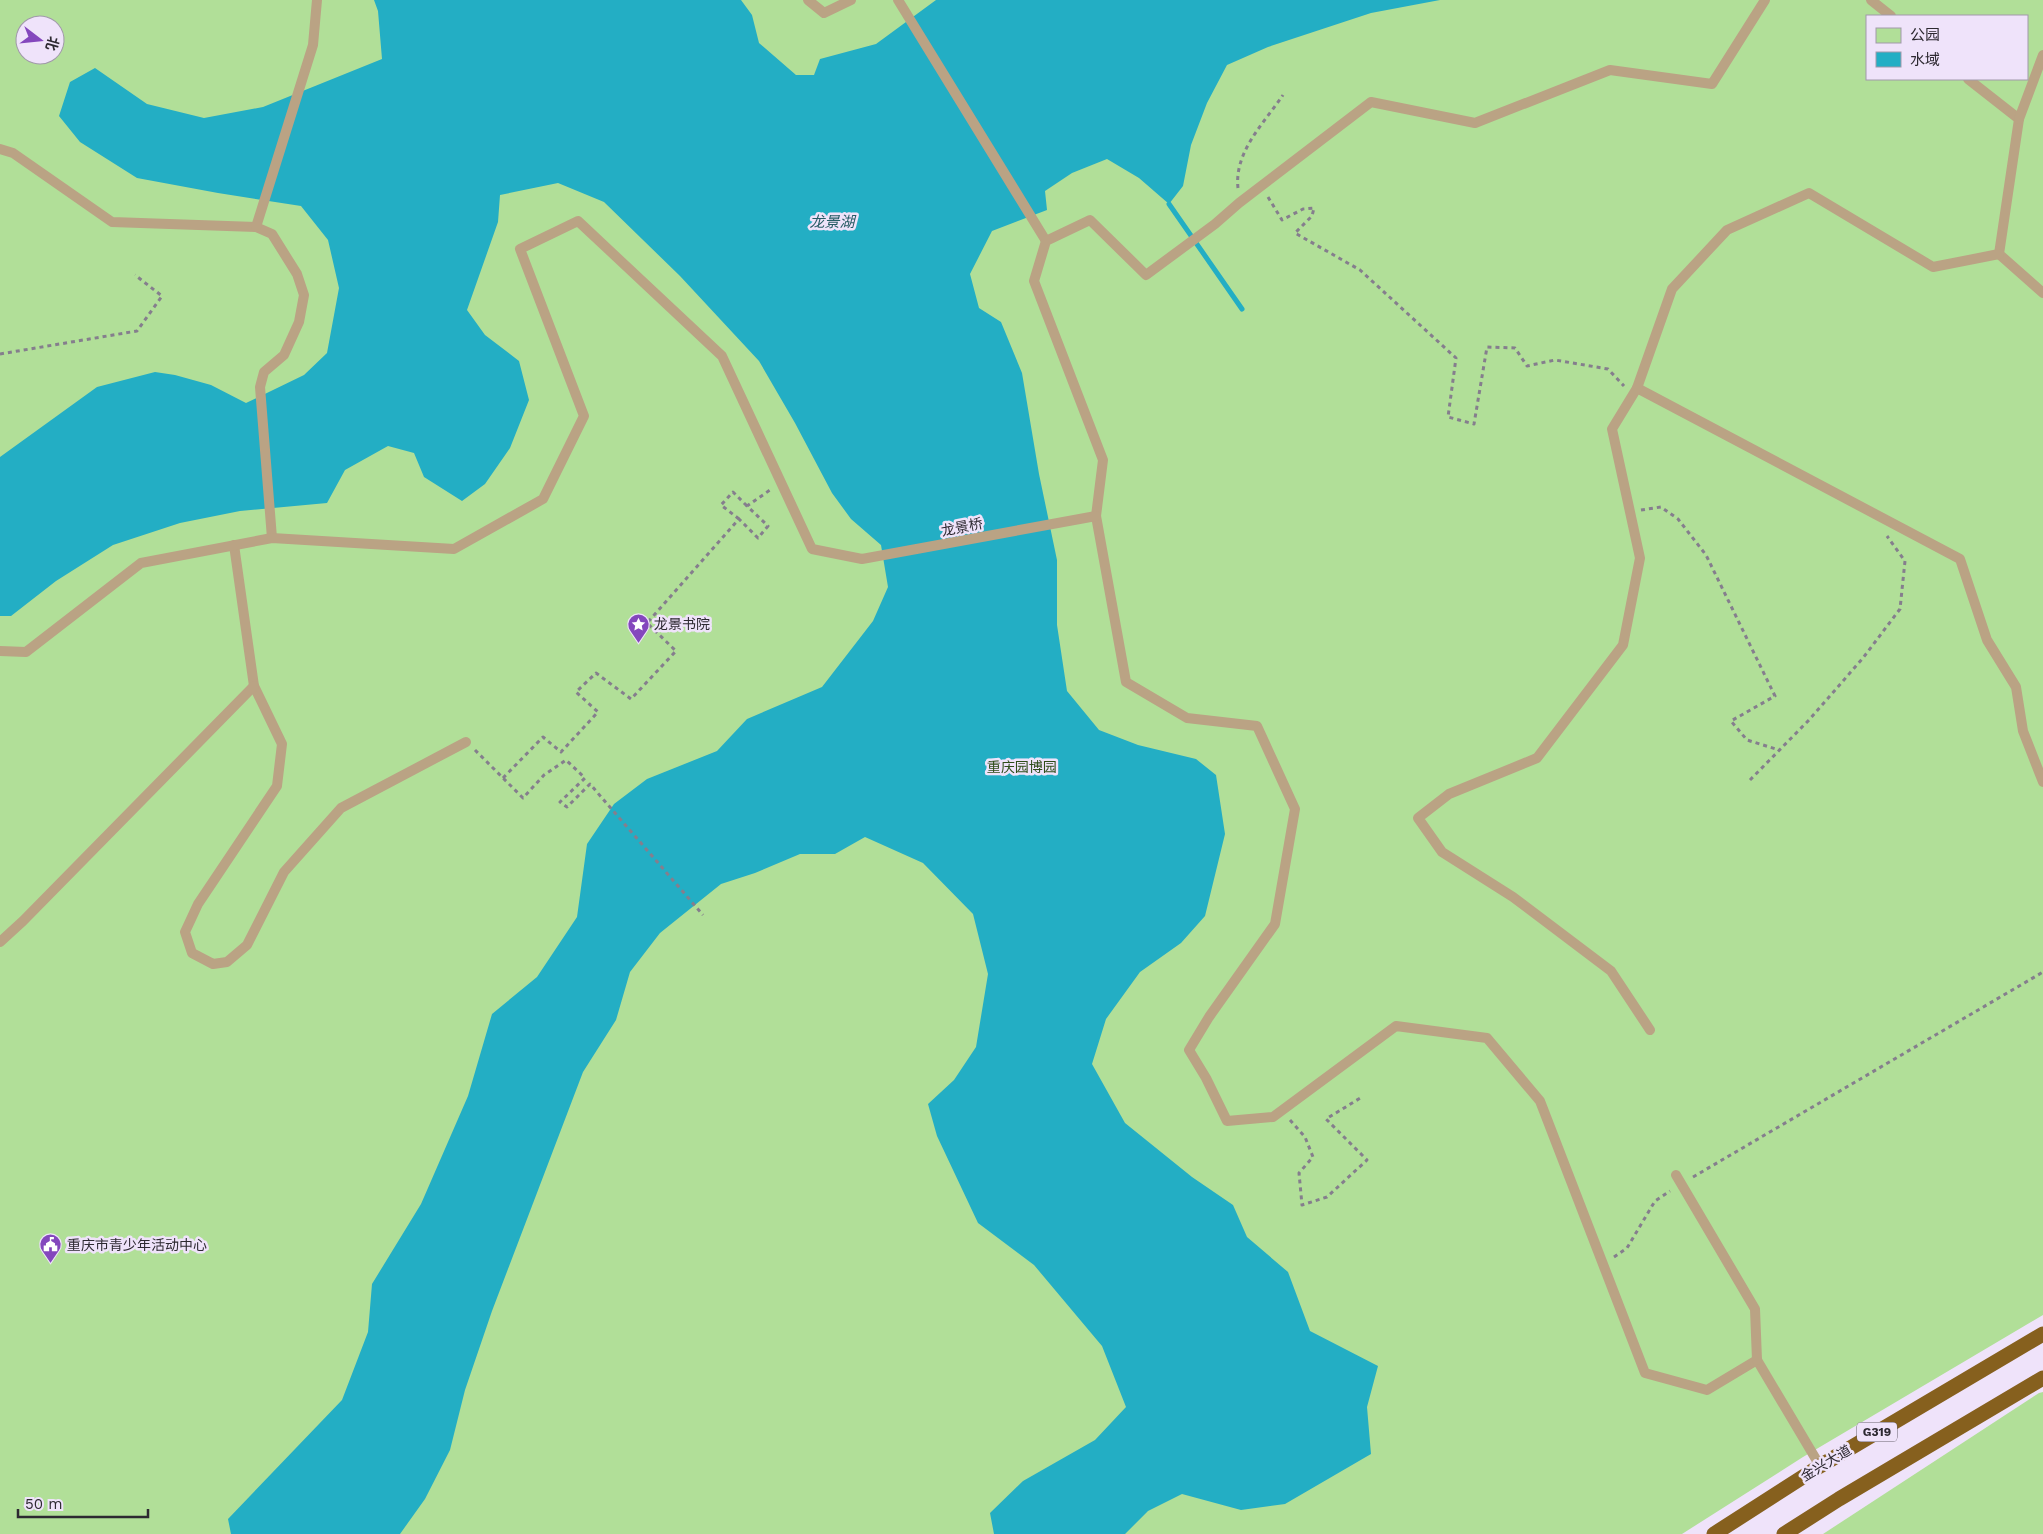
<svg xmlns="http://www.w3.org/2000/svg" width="2043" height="1534" font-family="'Work Sans','Noto Sans SC',sans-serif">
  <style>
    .green { fill: #b1df98; fill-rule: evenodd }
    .water { fill: #23aec4 }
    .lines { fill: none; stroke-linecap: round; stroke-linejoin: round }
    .stream { stroke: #23aec4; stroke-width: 5 }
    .path { stroke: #857e8d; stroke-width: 3; stroke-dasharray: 4 4; stroke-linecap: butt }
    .service { stroke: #baa384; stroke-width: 10 }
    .trunk { stroke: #86601e; stroke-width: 15 }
    .labels { text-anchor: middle; stroke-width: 5; stroke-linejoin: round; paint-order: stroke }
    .shield { fill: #efe3fa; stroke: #67616d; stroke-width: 1 }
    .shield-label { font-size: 12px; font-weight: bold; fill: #2d2931 }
    .street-label { font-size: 14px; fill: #2d2931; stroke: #efe3fa }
    .poi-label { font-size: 14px; fill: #2d2931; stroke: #efe3fa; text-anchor: start }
    .park-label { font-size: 14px; fill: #2e4d19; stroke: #efe3fa }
    .water-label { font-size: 15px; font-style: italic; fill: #275c65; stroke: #efe3fa }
  </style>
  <rect width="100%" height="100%" fill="#efe3fa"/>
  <g class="green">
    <path d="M0 0H2043V1315L1803 1457 1682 1534H0ZM1867 16H2027V79H1867ZM25 25H55V55H25Z"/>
    <path d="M2043 1392V1534H1823L2039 1393Z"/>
  </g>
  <path class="water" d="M374 0H741L752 15 759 43 796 75H814L820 59 876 44 936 0H1440L1371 13 1268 47 1227 65 1207 103 1191 145 1183 186 1169 204 1139 178 1107 159 1072 173 1045 191 1047 210 992 231 970 274 979 308 1001 322 1022 373 1039 474 1057 560V625L1067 691 1099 730 1138 745 1196 759 1216 775 1225 834 1205 916 1181 943 1140 972 1106 1019 1092 1064 1125 1123 1192 1177 1233 1205 1247 1237 1288 1272 1310 1331 1378 1366 1367 1407 1371 1454 1285 1504 1241 1510 1182 1494 1148 1511 1125 1534H994L990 1513 1023 1481 1095 1440 1126 1407 1102 1346 1034 1265 978 1223 937 1136 928 1104 954 1080 976 1047 988 974 973 914 923 863 865 837 835 854H800L755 873 721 884 660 933 630 972 616 1020 583 1072 492 1311 465 1390 450 1450 425 1499 400 1534H231L228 1519 342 1400 368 1332 372 1284 421 1204 468 1096 492 1014 537 977 577 917 587 844 614 804 647 779 717 751 747 719 822 687 873 621 888 587 881 545 851 519 832 493 795 423 759 361 680 276 604 202 558 183 500 195 498 222 467 310 485 335 519 361 529 400 510 448 485 484 462 501 424 477 414 453 388 446 345 470 327 503 240 511 180 523 113 545 56 581 11 616H0V457L97 387 155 372 175 375 211 385 246 403 304 375 327 353 339 288 328 240 301 206 218 193 137 178 80 142 59 116 70 82 95 68 147 104 204 118 263 107 382 59 378 11Z"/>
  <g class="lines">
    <path class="stream" d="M1169 204 1242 309"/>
    <g class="path">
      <path d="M1238 188C1234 152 1264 123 1283 95"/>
      <path d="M1268 197 1282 220 1303 209 1314 208 1312 216 1295 233 1360 270 1456 358 1448 417 1474 424 1487 347 1515 348 1527 366 1555 360 1608 369 1624 386"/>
      <path d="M0 354 137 331 162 296 135 275"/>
      <path d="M1641 510 1661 507 1678 519 1706 555 1775 696 1731 721 1747 740 1779 750"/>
      <path d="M739 519 721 505 733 492 747 506"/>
      <path d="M475 750 523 798 544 775 566 760 585 778 560 802 567 807 590 784 703 915"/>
      <path d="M503 778 543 737 561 752 598 712 576 692 596 673 631 699 676 651 647 623 739 519 758 538 768 526 747 506 770 490"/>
      <path d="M1750 780 1809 720 1863 658 1900 609 1905 561 1887 536"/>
      <path d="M1290 1120 1305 1137 1313 1157 1299 1173 1302 1205 1327 1197 1367 1160 1326 1119 1362 1097"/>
      <path d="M1693 1177 2043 972"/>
      <path d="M1614 1257 1627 1248 1655 1201 1670 1191"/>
    </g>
    <g class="service">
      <path d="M808 0 824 13 851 0"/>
      <path d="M898 0 1046 241"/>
      <path d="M1765 0 1712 84 1610 70 1475 123 1371 102 1239 203 1215 224 1146 275 1090 220 1046 241 1034 281 1103 460 1096 516 1126 682 1187 718 1257 726 1295 809 1275 924 1209 1017 1189 1050 1206 1078 1227 1121 1273 1117 1396 1026 1487 1038 1540 1101 1645 1373 1707 1390 1757 1360 1820 1466"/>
      <path d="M1871 0 1891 16"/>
      <path d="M1968 79 2019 119 1999 254 2043 293"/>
      <path d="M2019 119 2043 55"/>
      <path d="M0 149 13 153 112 222 256 227 272 234 297 274 304 295 299 322 284 355 264 372 260 387 272 538"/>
      <path d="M256 227 313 45 317 0"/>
      <path d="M1637 388 1960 559 1987 640 2016 687 2023 731 2043 782"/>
      <path d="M234 545 254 686 282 744 277 786 198 904 185 932 192 953 213 964 227 962 247 945 284 872 341 808 466 742"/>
      <path d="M0 651 26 652 141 563 272 538 454 549 543 499 584 416 520 249 578 221 722 356 812 549 862 559 1096 516"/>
      <path d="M0 942 23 921 254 686"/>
      <path d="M1650 1030 1611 971 1513 897 1442 852 1418 818 1449 794 1537 758 1623 645 1640 558 1612 429 1637 388 1672 289 1727 230 1809 193 1933 267 1999 254"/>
      <path d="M1676 1175 1755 1309 1757 1360"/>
    </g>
    <g class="trunk">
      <path d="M1714 1534 1820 1466 2043 1334"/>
      <path d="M1784 1534 1839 1499 2043 1378"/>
    </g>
  </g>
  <defs>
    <symbol id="sight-pin" viewBox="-11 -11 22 30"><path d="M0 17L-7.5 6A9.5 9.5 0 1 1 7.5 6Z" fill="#8447bd" stroke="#efe3fa"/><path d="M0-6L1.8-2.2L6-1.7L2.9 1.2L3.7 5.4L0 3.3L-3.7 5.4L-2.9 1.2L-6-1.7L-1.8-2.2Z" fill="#fff"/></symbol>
    <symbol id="civic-pin" viewBox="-11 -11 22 30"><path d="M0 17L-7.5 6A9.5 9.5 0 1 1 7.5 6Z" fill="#8447bd" stroke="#efe3fa"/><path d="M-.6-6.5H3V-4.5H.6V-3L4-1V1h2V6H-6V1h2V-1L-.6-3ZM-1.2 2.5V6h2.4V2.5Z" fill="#fff"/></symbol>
  </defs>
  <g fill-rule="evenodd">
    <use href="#sight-pin" x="626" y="612" width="25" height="34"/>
    <use href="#civic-pin" x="38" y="1232" width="25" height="34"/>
  </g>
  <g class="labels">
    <rect class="shield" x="1857" y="1422.5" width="40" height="19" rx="4"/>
    <g class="shield-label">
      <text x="1877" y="1436">G319</text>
    </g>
    <g class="street-label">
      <text transform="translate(962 527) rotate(-11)" y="5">龙景桥</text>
      <text transform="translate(1826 1463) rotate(-31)" y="5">金兴大道</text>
    </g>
    <g class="poi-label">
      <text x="654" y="629">龙景书院</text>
      <text x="67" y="1250">重庆市青少年活动中心</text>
    </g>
    <g class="park-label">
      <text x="1022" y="772">重庆园博园</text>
    </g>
    <g class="water-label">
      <text x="832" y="227">龙景湖</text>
    </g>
  </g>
  <rect x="1866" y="15" width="162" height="65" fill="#efe3fa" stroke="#a199aa"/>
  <rect x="1876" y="28" width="25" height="15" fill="#b1df98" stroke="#a199aa"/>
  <text x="1910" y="40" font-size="15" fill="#2d2931">公园</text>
  <rect x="1876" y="52" width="25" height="15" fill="#23aec4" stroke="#a199aa"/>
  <text x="1910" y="65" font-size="15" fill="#2d2931">水域</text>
  <g transform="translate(40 40) rotate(106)"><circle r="24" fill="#efe3fa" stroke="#a199aa"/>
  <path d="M0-4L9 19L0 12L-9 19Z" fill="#8447bd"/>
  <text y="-8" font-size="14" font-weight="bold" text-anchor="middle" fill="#2d2931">北</text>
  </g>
  <path d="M18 1509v8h130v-8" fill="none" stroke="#2d2931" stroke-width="2.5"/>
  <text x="25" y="1509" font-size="15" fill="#2d2931" stroke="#efe3fa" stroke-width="4" paint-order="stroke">50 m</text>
</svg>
